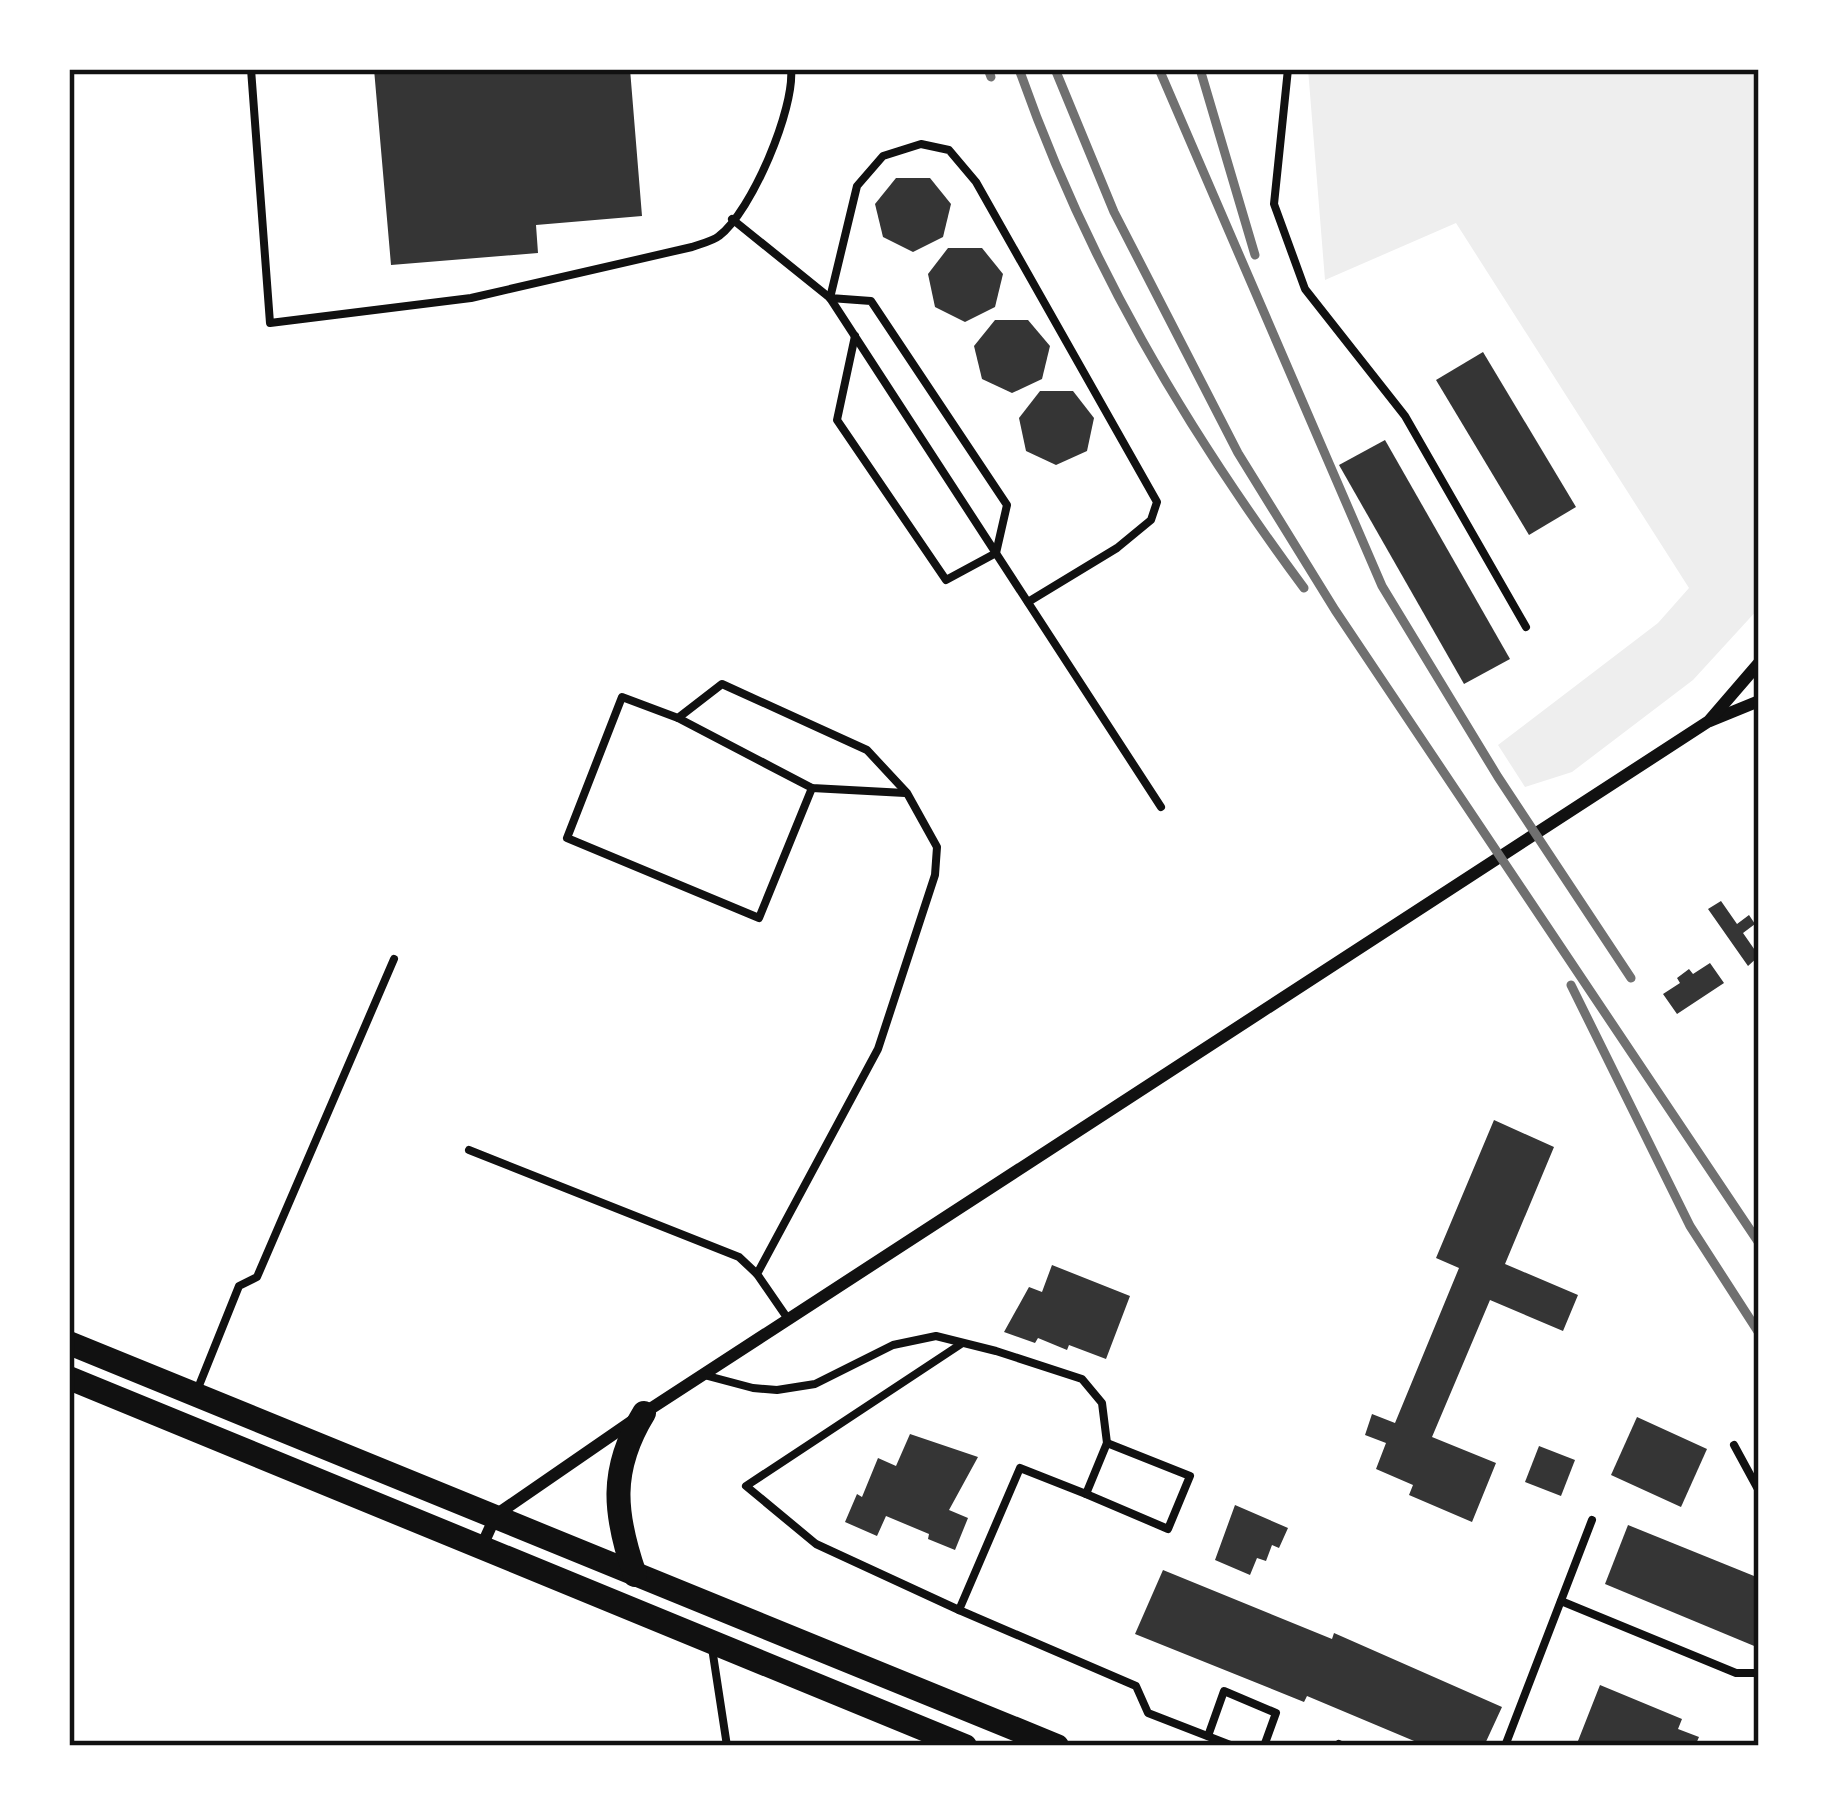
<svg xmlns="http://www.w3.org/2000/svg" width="1828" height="1815" font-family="'Nunito Sans',sans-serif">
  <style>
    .green { fill: #eee }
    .building { fill: #353535 }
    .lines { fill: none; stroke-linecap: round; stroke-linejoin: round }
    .service { stroke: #111; stroke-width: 8 }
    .minor { stroke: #111; stroke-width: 12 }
    .secondary { stroke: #111; stroke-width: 24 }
    .rail { stroke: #707070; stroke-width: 9 }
    .neatline { fill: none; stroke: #111; stroke-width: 4.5 }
  </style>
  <rect width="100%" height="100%" fill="#fff"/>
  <path class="green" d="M1308 69H1759V608L1693 680 1572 772 1525 787 1498 745 1658 623 1689 588 1456 223 1325 280Z"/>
  <g class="building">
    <path d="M374 69H630L642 216 536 225 538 253 391 265Z"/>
    <path d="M896 178H930L951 204 943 237 913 252 883 237 875 204Z"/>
    <path d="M948 248H982L1003 274 995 307 965 322 935 307 928 274Z"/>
    <path d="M995 320H1028L1050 346 1042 379 1012 393 982 379 974 346Z"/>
    <path d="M1483 352 1576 507 1529 535 1436 380Z"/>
    <path d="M1040 391H1073L1094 418 1087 451 1056 465 1026 451 1019 418Z"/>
    <path d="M1385 440 1510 659 1464 684 1339 465Z"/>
    <path d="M1721 901 1737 924 1749 915 1755 924 1743 933 1759 956 1748 966 1708 909Z"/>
    <path d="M1710 963 1724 983 1677 1014 1663 994 1680 983 1677 978 1689 969 1693 974Z"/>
    <path d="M1494 1120 1554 1147 1505 1264 1578 1295 1563 1331 1490 1300 1432 1437 1496 1463 1472 1522 1409 1495 1413 1485 1376 1469 1386 1443 1365 1435 1372 1414 1395 1423 1459 1268 1436 1258Z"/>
    <path d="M1052 1265 1130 1296 1106 1359 1069 1345 1067 1350 1038 1338 1035 1343 1004 1332 1029 1287 1042 1292Z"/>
    <path d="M1637 1417 1707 1449 1681 1507 1611 1475Z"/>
    <path d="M910 1434 978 1457 949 1510 968 1518 955 1550 928 1539 929 1534 886 1516 877 1536 845 1522 857 1494 862 1497 878 1458 896 1466Z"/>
    <path d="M1539 1446 1575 1460 1561 1496 1525 1482Z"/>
    <path d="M1235 1505 1288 1528 1279 1548 1272 1545 1266 1561 1257 1558 1250 1575 1215 1560Z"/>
    <path d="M1628 1525 1759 1578V1648L1605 1584Z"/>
    <path d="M1163 1570 1332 1639 1334 1633 1502 1707 1484 1746H1426L1307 1696 1304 1702 1135 1634Z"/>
    <path d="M1600 1685 1682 1719 1678 1729 1699 1737 1695 1746H1576Z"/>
  </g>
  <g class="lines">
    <g class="service">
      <path d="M251 69 270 323 471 298 692 247C700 244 713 241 719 236 752 211 795 108 791 69"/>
      <path d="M1288 69 1274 204 1305 289 1405 416 1526 627"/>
      <path d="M732 219 830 298 1161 807"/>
      <path d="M855 336 837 420 946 580 996 553 1007 505 871 301 830 298 857 186 883 156 921 144 949 150 976 182 1157 502 1151 520 1117 548 1028 602"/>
      <path d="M678 718 812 788 905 793"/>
      <path d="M469 1150 739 1257 757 1274"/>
      <path d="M788 1319 757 1274 878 1049 935 875 937 847 907 793 867 750 722 684 678 718 622 697 567 838 759 918 812 788"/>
      <path d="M704 1375 753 1388 777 1390 815 1384 893 1345 936 1336 996 1351 1082 1379 1102 1403 1107 1443 1086 1494 1020 1468 959 1610 1136 1686 1148 1713 1233 1746"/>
      <path d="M196 1393 239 1286 257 1277 394 959"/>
      <path d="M1734 1445 1759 1491"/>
      <path d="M1086 1494 1168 1529 1190 1476 1107 1443"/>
      <path d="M1561 1601 1736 1673H1759"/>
      <path d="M959 1610 816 1544 746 1486 961 1344"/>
      <path d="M712 1648 727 1746"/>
      <path d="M1208 1736 1224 1691 1276 1713 1264 1746"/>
      <path d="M1339 1744 1343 1746"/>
      <path d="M1505 1746 1592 1520"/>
    </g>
    <g class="minor">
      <path d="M1710 721 1759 701"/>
      <path d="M481 1548 496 1515 644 1413 1709 721 1759 663"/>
    </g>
    <g class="secondary">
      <path d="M69 1343 1057 1746"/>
      <path d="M69 1378 965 1746"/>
      <path d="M635 1575C614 1514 609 1470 644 1413"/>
    </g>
    <g class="rail">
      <path d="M988 69 991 77"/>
      <path d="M1019 69C1086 260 1184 426 1304 588"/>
      <path d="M1055 69 1114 212 1238 453 1335 610 1759 1243"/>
      <path d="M1159 69 1382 586 1498 777 1631 978"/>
      <path d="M1200 69 1255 255"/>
      <path d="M1571 985 1690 1226 1759 1333"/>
    </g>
  </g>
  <rect width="1828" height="1815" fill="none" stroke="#ffffff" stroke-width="144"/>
  <rect x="72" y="72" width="1684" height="1671" class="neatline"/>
</svg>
